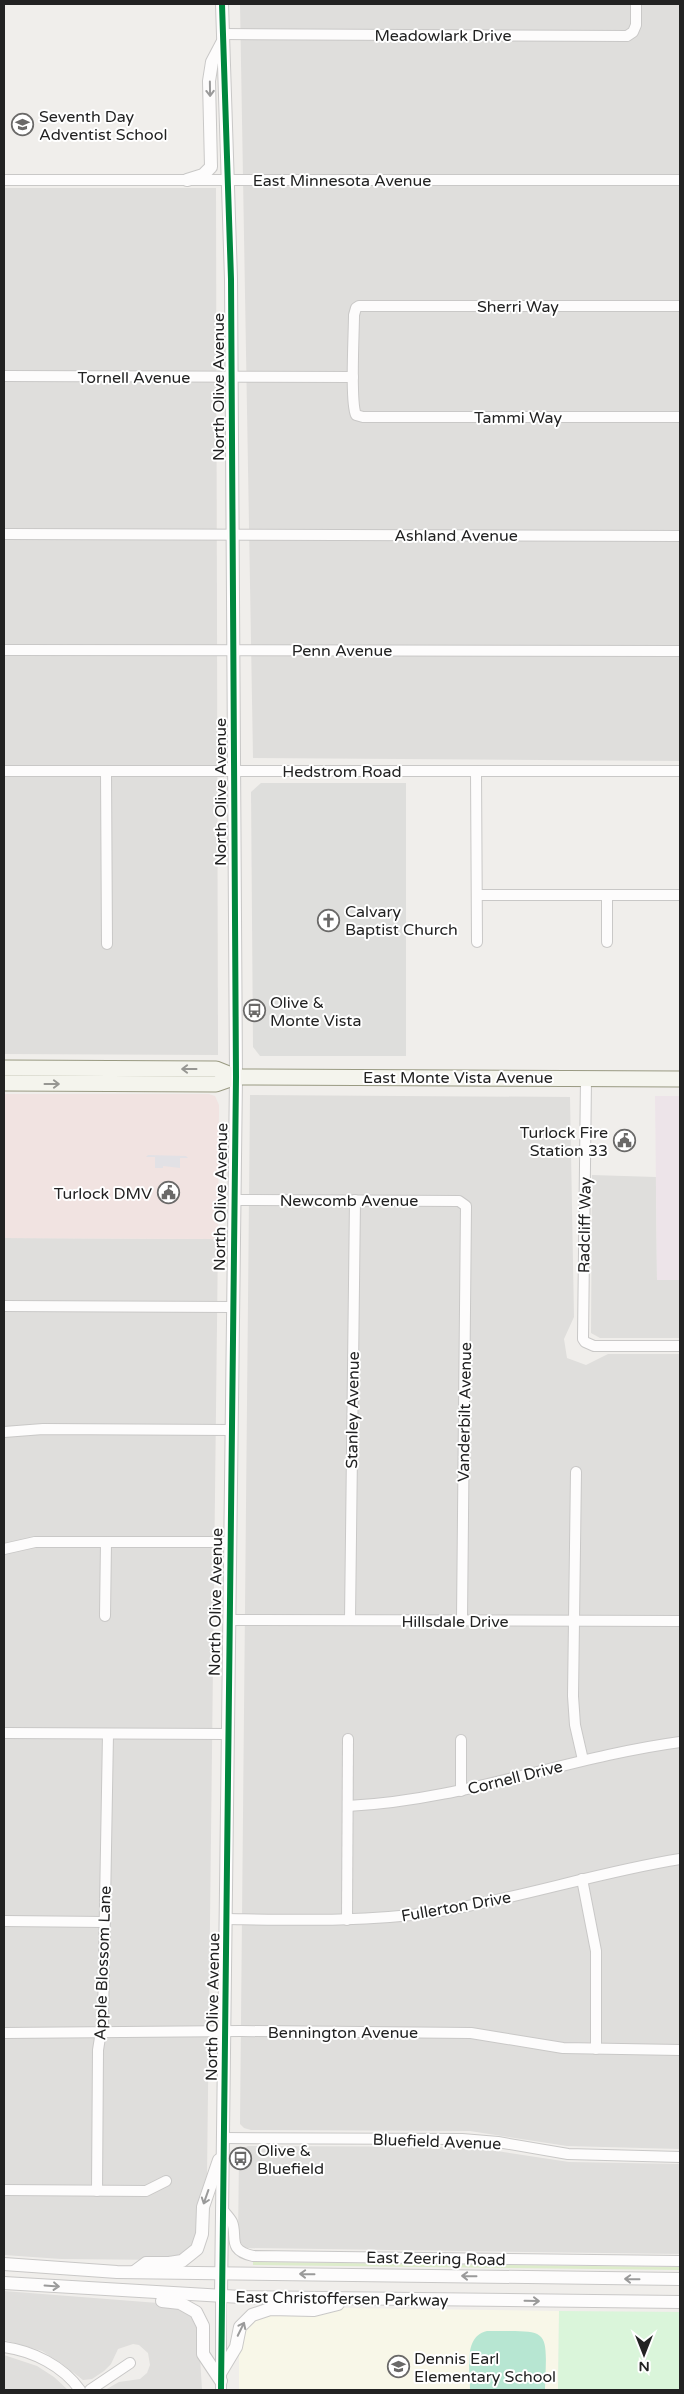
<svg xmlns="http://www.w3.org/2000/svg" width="684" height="2394" font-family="'Varela Round',sans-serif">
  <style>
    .residential { fill: #dfdedc }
    .commercial { fill: #f1e3e1 }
    .industrial { fill: #ede4e9 }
    .education { fill: #f8f7e8 }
    .religious { fill: #dededc }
    .grass { fill: #ddeccb }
    .park { fill: #daf5da }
    .pitch { fill: #b7e6d2 }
    .plaza { fill: #e2e1e5 }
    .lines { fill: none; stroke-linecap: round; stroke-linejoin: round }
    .minor-casing { stroke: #c9c8c7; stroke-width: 12 }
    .tertiary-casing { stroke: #c9c8c7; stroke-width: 14 }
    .secondary-casing { stroke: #999a82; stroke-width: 17 }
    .minor { stroke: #fdfcfc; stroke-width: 10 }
    .tertiary { stroke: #fdfcfc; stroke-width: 12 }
    .secondary { stroke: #f4f4ed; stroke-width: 15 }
    .cycleway-casing { stroke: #fff; stroke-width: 9 }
    .cycleway { stroke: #00873e; stroke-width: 6 }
    .oneway { stroke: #9a9a9a }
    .oneway2 { stroke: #969692 }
    .labels { text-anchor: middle; stroke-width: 4; stroke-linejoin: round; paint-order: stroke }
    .street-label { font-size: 16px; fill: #222; stroke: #fff }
    .poi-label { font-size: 16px; fill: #222; stroke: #fff; text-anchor: start }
  </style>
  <rect width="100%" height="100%" fill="#f0eeeb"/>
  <g class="residential">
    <path d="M240 4H680V761L253 758Z"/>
    <path d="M4 188H216L218 1055 4 1054Z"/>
    <path d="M250 1095 570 1097 574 1317 564 1339 567 1358 586 1365 608 1354H680V2149L567 2146 470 2131 251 2130 244 2128 240 2124Z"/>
    <path d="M592 1175 656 1177 657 1280H680V1338H600L591 1333Z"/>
    <path d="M4 1238 218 1239 207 2178 199 2229 190 2250 171 2260 61 2259 4 2255Z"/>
    <path d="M248 2146 471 2147 569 2162 680 2164V2254L245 2248 238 2239 239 2156 242 2149Z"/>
    <path d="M4 2291 171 2304 187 2310 198 2323 202 2390H105L119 2382 140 2379 147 2373 150 2365 148 2353 139 2345 133 2344 118 2349 111 2364 104 2371 92 2379 83 2380 61 2363 42 2351 4 2340Z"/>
    <path d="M4 2355 37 2366 54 2377 68 2390H4Z"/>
  </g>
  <path class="commercial" d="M4 1094H209L215 1096 219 1105 218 1239 4 1238Z"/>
  <path class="industrial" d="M655 1096H680V1280H657Z"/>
  <path class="education" d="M342 2308 559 2311 558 2390H239V2341L243 2329 262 2315Z"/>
  <path class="religious" d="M261 783H406V1056H260L253 1047 251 792Z"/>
  <path class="grass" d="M253 2262 680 2267V2270L253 2265Z"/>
  <path class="park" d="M559 2311 680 2312V2390H558Z"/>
  <path class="pitch" d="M487 2331C551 2331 547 2326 545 2390H470C470 2371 463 2336 487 2331Z"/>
  <path class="plaza" d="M148 1155 186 1156 188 1158H180V1168L163 1166V1168H155V1157H146Z"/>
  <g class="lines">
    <defs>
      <g id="minor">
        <path d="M222 34 627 36 633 32 636 25V4"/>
        <path d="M4 180H680"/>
        <path d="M680 306H359L356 308 354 315C354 334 350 402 356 415L363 417H680"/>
        <path d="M4 376 353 377"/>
        <path d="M4 534 680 536"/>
        <path d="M4 650 680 651"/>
        <path d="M4 771H680"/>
        <path d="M106 771 107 944"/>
        <path d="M476 771 477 942"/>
        <path d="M477 895H680"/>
        <path d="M607 895V942"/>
        <path d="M586 1078 583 1339 585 1342 594 1346H680"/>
        <path d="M234 1200 459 1201 466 1206 462 1620"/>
        <path d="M4 1306 232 1307"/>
        <path d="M4 1432 43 1429 231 1430"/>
        <path d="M576 1472 573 1696 575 1725 583 1760"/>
        <path d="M4 1549 35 1542H230"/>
        <path d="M105 1616 106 1542"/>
        <path d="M229 1620 680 1621"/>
        <path d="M350 1620 355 1200"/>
        <path d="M4 1733 227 1734"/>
        <path d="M461 1740V1791"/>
        <path d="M348 1806C461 1801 568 1757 680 1742"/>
        <path d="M582 1879 596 1951V2049"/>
        <path d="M227 1919C297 1920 366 1922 435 1912 518 1899 598 1872 680 1859"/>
        <path d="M347 1920 348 1739"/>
        <path d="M4 1921 105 1922"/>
        <path d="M4 2033 241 2031 471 2033 563 2048 680 2050"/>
        <path d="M223 2138 462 2139 498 2142 568 2154 680 2157"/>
        <path d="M4 2190 146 2191 166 2181"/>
        <path d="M97 2191 98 2050 103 2019 108 1734"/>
        <path d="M222 2209C225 2213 230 2218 232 2222 238 2236 226 2250 253 2256L680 2261"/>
        <path d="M221 2296V2390"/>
        <path d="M4 2347C33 2351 63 2366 80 2390"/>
        <path d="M90 2390 130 2363"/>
      </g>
      <g id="tertiary">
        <path d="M187 180 203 175 211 167 209 81 212 62 222 43"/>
        <path d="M4 2264 117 2272 680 2279"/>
        <path d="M134 2272 146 2263H169L182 2261 197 2249 202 2234 203 2207 219 2160"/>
        <path d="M4 2283 241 2297 680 2302"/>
        <path d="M221 2296 236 1077 231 279 222 4"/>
        <path d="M162 2301 180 2303 196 2312 203 2326V2354L221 2381"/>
        <path d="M221 2372 236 2347 240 2327 252 2315 270 2309 314 2310 338 2304"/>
      </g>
      <g id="secondary">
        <path d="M4 1068 216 1069 236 1077"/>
        <path d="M4 1083 216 1084 236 1077 680 1079"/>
      </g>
    </defs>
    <use href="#minor" class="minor-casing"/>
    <use href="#tertiary" class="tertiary-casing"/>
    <use href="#secondary" class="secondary-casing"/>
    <use href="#minor" class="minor"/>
    <use href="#tertiary" class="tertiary"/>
    <use href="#secondary" class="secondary"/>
    <defs>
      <path id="cycleway" d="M221 2390 236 1077 231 279 222 4"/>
    </defs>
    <use href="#cycleway" class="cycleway-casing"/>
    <use href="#cycleway" class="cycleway"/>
  </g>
  <defs><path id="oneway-shaft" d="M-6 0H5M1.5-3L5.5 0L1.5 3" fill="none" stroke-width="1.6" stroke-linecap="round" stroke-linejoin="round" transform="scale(1.25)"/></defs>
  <g class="oneway">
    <use href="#oneway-shaft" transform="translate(210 89) rotate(89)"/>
    <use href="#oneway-shaft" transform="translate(206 2197) rotate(109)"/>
    <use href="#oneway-shaft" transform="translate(307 2274) rotate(-179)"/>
    <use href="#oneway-shaft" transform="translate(469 2276) rotate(-179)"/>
    <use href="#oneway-shaft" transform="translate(632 2279) rotate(-179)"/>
    <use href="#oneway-shaft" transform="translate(52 2286) rotate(4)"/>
    <use href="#oneway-shaft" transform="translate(532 2301) rotate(1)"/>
    <use href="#oneway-shaft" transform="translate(241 2329) rotate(-64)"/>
  </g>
  <g class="oneway2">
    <use href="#oneway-shaft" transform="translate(189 1069) rotate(-180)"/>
    <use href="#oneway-shaft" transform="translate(52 1084)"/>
  </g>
  <defs>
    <symbol id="school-ring" viewBox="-11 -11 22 22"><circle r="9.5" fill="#fff" stroke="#6a6968" stroke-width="1.5"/><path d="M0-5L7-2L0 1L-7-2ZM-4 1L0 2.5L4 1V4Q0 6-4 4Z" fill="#6a6968"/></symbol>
    <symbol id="church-ring" viewBox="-11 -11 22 22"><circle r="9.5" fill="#fff" stroke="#6a6968" stroke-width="1.5"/><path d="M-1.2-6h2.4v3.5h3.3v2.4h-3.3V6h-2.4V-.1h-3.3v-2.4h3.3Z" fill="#6a6968"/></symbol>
    <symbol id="bus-ring" viewBox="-11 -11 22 22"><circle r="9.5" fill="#fff" stroke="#6a6968" stroke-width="1.5"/><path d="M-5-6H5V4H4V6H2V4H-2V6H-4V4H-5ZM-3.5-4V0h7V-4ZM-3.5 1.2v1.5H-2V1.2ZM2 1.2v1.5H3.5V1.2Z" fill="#6a6968"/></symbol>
    <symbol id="civic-ring" viewBox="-11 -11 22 22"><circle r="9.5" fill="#fff" stroke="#6a6968" stroke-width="1.5"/><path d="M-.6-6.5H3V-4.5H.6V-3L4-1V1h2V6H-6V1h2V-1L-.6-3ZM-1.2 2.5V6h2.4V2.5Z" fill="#6a6968"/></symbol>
  </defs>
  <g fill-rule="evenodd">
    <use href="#school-ring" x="10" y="112" width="25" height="25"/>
    <use href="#church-ring" x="316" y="908" width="25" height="25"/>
    <use href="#bus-ring" x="242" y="998" width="25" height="25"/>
    <use href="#civic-ring" x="612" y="1128" width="25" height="25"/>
    <use href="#civic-ring" x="156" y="1180" width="25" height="25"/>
    <use href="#bus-ring" x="228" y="2146" width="25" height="25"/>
    <use href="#school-ring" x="386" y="2354" width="25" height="25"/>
  </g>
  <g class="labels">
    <g class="street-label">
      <text x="443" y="41">Meadowlark Drive</text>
      <text x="342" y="186">East Minnesota Avenue</text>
      <text x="518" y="312">Sherri Way</text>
      <text x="134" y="383">Tornell Avenue</text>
      <text transform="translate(218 387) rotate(-90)" y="6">North Olive Avenue</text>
      <text x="518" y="423">Tammi Way</text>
      <text x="456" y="541">Ashland Avenue</text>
      <text x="342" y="656">Penn Avenue</text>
      <text x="342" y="777">Hedstrom Road</text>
      <text transform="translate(220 792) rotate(-90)" y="6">North Olive Avenue</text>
      <text x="458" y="1083">East Monte Vista Avenue</text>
      <text transform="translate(220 1197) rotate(-89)" y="6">North Olive Avenue</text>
      <text x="349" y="1206">Newcomb Avenue</text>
      <text transform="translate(584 1225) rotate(-89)" y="6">Radcliff Way</text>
      <text transform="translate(352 1410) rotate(-89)" y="6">Stanley Avenue</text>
      <text transform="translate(464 1412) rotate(-89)" y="6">Vanderbilt Avenue</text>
      <text transform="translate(215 1602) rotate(-89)" y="6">North Olive Avenue</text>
      <text x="455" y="1627">Hillsdale Drive</text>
      <text transform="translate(515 1777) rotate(-14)" y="6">Cornell Drive</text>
      <text transform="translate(456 1906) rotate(-10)" y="6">Fullerton Drive</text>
      <text transform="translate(102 1963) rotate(-88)" y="6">Apple Blossom Lane</text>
      <text transform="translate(212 2007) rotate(-89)" y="6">North Olive Avenue</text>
      <text x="343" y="2038">Bennington Avenue</text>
      <text transform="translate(437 2141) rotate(2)" y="6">Bluefield Avenue</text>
      <text transform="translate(436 2258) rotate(1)" y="6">East Zeering Road</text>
      <text transform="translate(342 2298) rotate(1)" y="6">East Christoffersen Parkway</text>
    </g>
    <g class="poi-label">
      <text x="39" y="122">Seventh Day<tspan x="39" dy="18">Adventist School</tspan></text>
      <text x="345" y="917">Calvary<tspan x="345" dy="18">Baptist Church</tspan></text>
      <text x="270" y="1008">Olive &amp;<tspan x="270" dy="18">Monte Vista</tspan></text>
      <text x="608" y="1138" text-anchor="end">Turlock Fire<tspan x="608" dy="18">Station 33</tspan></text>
      <text x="152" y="1199" text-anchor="end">Turlock DMV</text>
      <text x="257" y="2156">Olive &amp;<tspan x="257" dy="18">Bluefield</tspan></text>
      <text x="414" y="2364">Dennis Earl<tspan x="414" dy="18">Elementary School</tspan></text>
    </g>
  </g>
  <rect width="684" height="2394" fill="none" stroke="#222222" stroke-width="10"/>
  <g transform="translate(644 2354) rotate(180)" stroke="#ffffff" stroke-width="4" paint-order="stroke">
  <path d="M0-4L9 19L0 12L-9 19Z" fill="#222222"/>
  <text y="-8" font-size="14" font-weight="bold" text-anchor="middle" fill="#222222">N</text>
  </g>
</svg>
